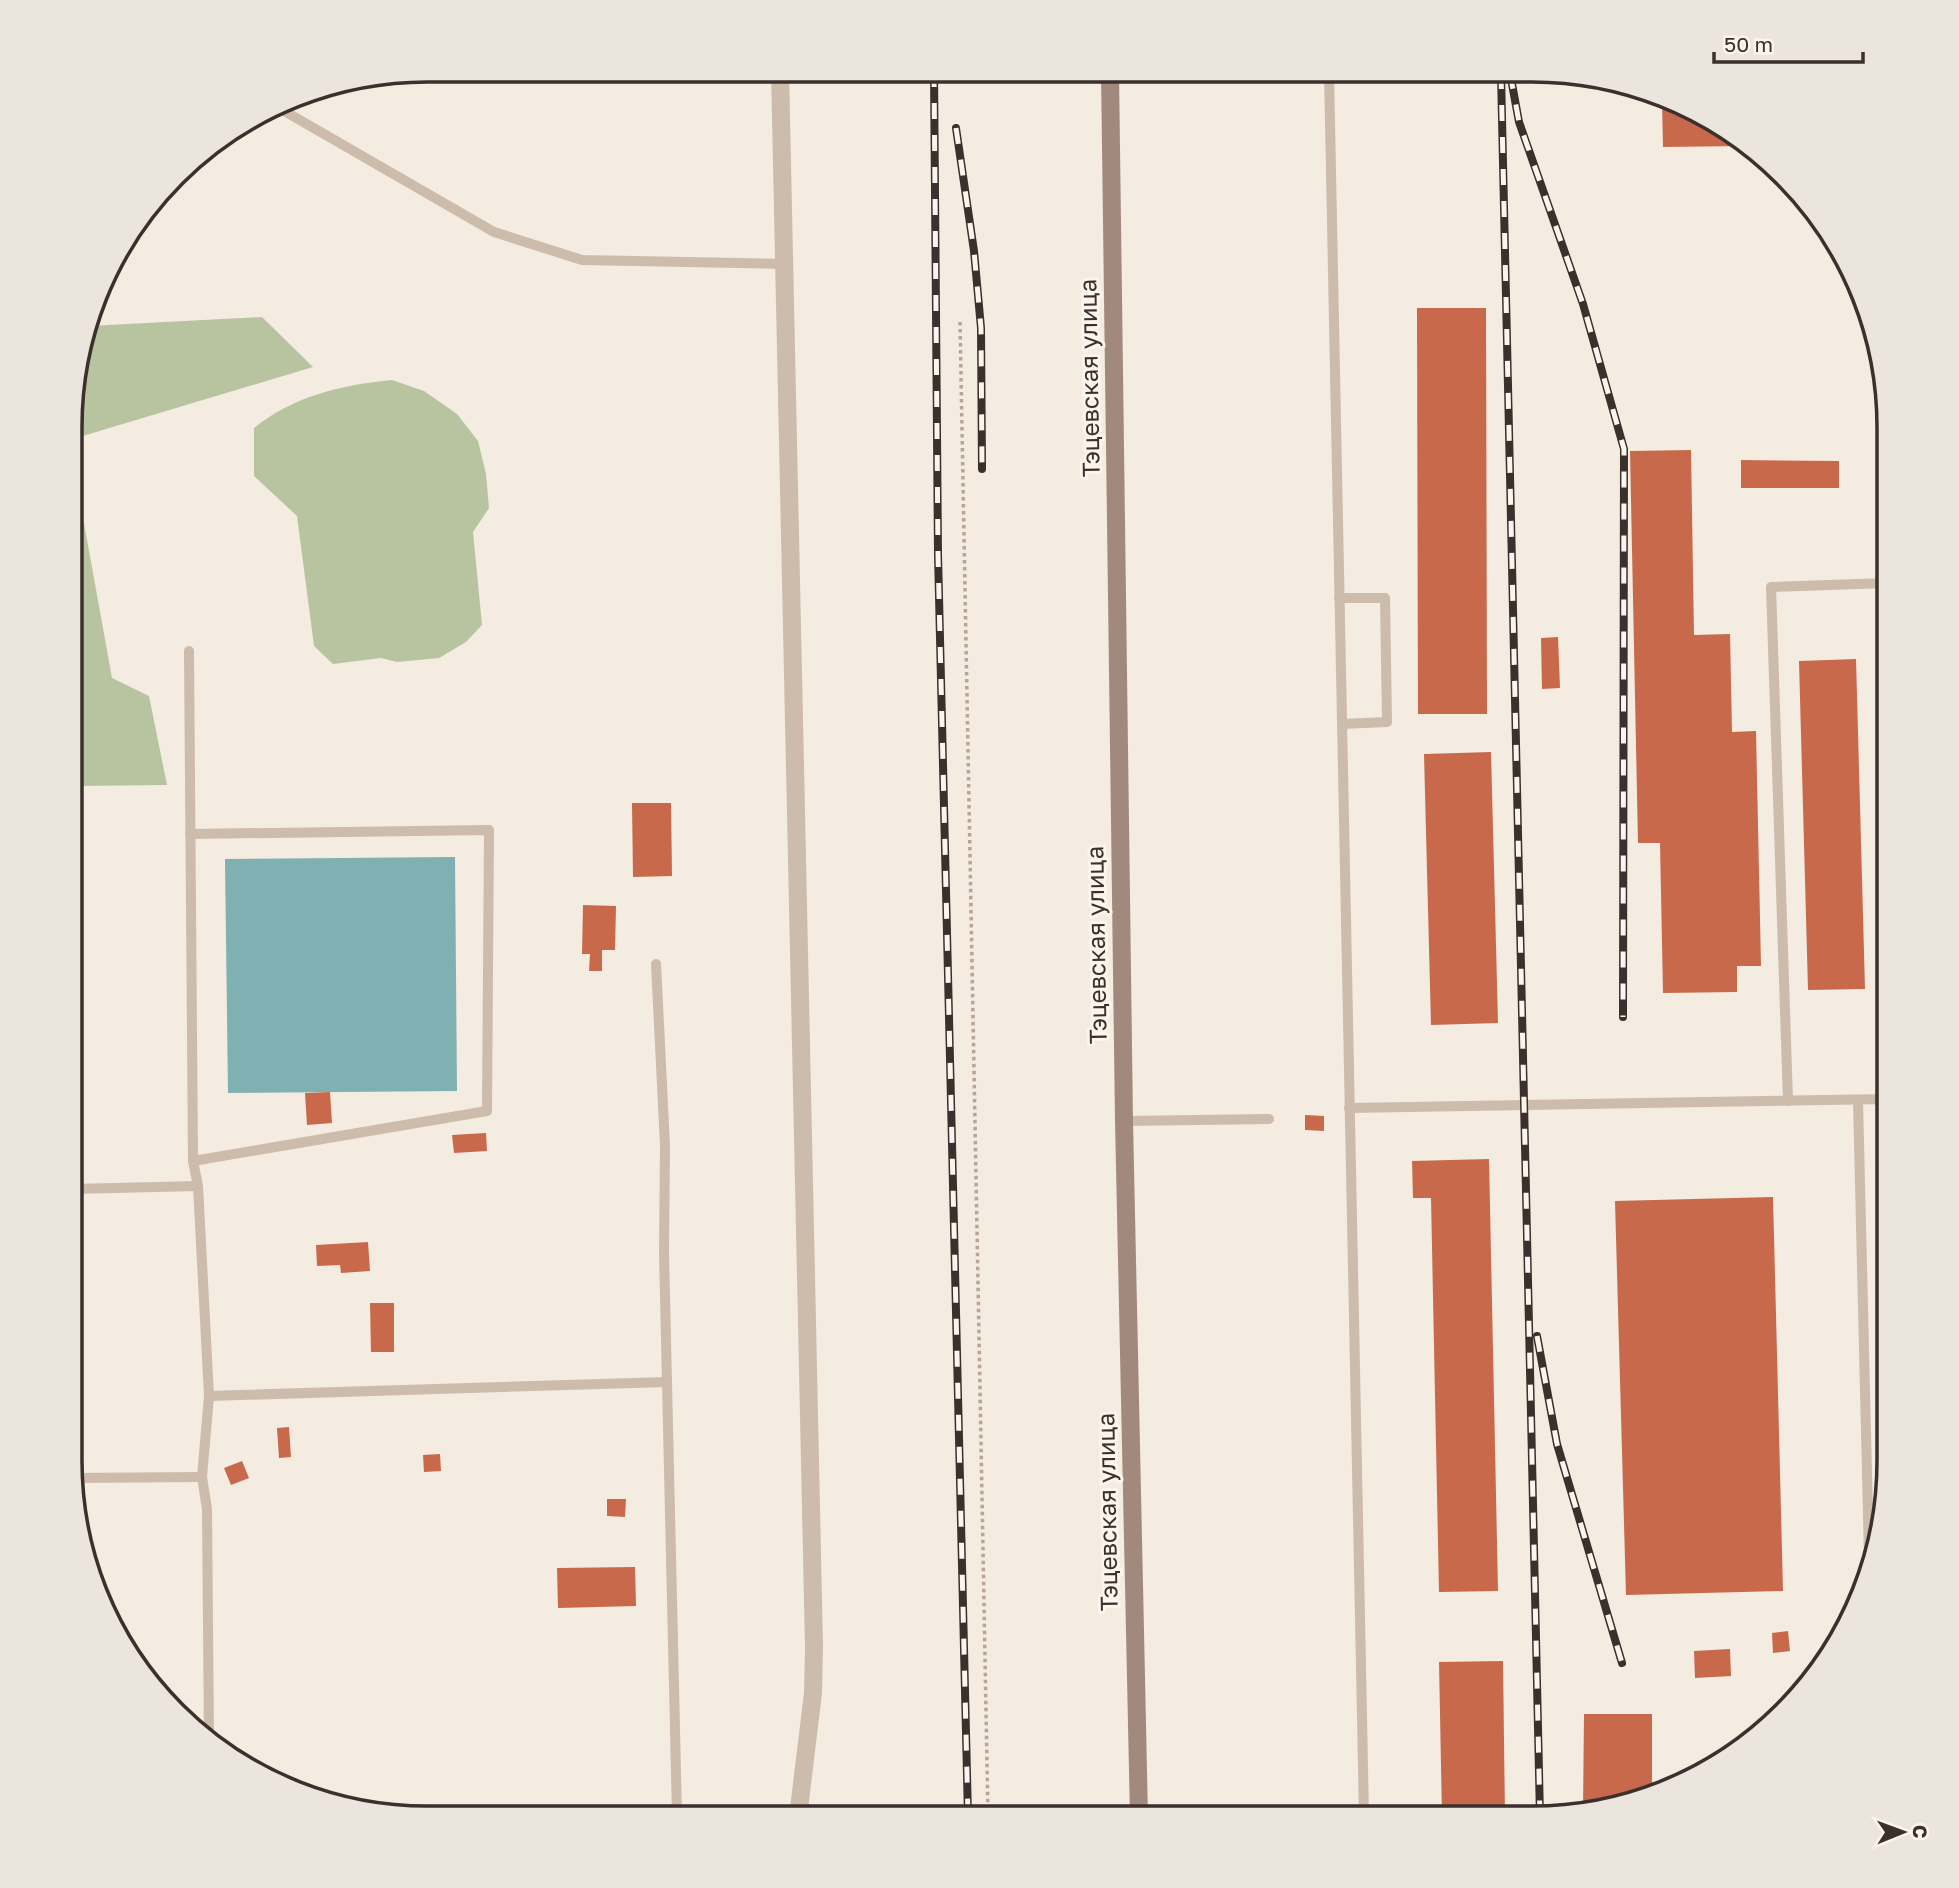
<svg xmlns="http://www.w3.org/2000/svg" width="1959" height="1888" font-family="'Golos Text',sans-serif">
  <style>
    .green { fill: #b8c4a0 }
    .water { fill: #7fb0b2 }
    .building { fill: #c8694b }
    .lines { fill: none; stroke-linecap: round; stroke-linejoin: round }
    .path { stroke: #b9a596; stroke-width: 3.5; stroke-dasharray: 3.5 3.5; stroke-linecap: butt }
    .lane { stroke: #cdbbac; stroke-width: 10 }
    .street { stroke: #cdbbac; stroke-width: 18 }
    .secondary { stroke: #a18a7d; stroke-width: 18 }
    .rail-casing { stroke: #3b302b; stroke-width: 8 }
    .rail { stroke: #fbf5ee; stroke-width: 5; stroke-dasharray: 16; stroke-linecap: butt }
    .labels { text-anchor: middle; stroke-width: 6; stroke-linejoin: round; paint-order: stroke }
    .street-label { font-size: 24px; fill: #3b302b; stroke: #fbf5ee }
    .rim { fill: none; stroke: #3b302b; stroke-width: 3.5 }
  </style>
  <rect width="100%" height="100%" fill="#f4ebe1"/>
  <g class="green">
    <path d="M262 317 313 367 76 438 77 358 89 326Z"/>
    <path d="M392 380 424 391 457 414 478 441 486 474 489 508 473 532 482 625 466 642 439 658 397 662 381 658 333 664 314 646 297 516 254 476V428C294 396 341 385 392 380Z"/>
    <path d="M76 479 112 678 149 696 167 785 74 786Z"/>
  </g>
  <path class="water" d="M455 857 457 1091 228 1093 225 859Z"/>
  <g class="building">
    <path d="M1662 101 1710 118 1743 146 1663 147Z"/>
    <path d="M1417 308H1486L1487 714H1418Z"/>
    <path d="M1691 450 1694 635 1730 634 1732 732 1756 731 1761 966H1737V992L1663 993 1660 843H1638L1630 451Z"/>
    <path d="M1741 460 1839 461V488H1741Z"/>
    <path d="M1558 637 1560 688 1542 689 1541 638Z"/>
    <path d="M1856 659 1865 989 1808 990 1799 661Z"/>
    <path d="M1491 752 1498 1023 1431 1025 1424 754Z"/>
    <path d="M632 803H671L672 876 633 877Z"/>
    <path d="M583 905 616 906 615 950H602V971H589L590 954H582Z"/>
    <path d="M330 1092 332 1123 307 1125 305 1093Z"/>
    <path d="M1305 1115 1324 1116V1131L1305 1130Z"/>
    <path d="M486 1133 487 1151 454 1153 452 1135Z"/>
    <path d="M1489 1159 1498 1591 1439 1592 1431 1198H1413L1412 1161Z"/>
    <path d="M1773 1197 1783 1591 1626 1595 1615 1201Z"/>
    <path d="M368 1242 370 1271 341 1273 340 1265 317 1266 316 1245Z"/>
    <path d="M370 1303H394V1352H371Z"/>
    <path d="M289 1427 291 1457 279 1458 277 1428Z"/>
    <path d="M440 1454 441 1471 424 1472 423 1455Z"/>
    <path d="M242 1461 249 1478 231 1485 224 1468Z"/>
    <path d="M607 1499H626L625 1517 607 1516Z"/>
    <path d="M635 1567 636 1606 558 1608 557 1568Z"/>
    <path d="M1788 1631 1790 1651 1773 1653 1772 1633Z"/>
    <path d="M1730 1649 1731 1676 1695 1678 1694 1651Z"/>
    <path d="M1503 1661 1505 1817H1442L1439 1662Z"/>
    <path d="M1584 1714H1652V1796L1583 1812Z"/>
  </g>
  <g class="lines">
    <path class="path" d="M960 322 988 1817"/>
    <g class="lane">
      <path d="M1329 72 1364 1817"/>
      <path d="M279 108 494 232 582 260 785 264"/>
      <path d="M1339 598H1385L1387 722 1342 724"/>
      <path d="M189 651 193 1161 198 1186 209 1396 202 1477 207 1509 209 1741"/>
      <path d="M190 834 489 830 487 1111 193 1161"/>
      <path d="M656 964 665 1145 664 1252 677 1817"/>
      <path d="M1858 1100 1869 1557"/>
      <path d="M1788 1101 1771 587 1888 583"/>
      <path d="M1349 1108 1888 1099"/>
      <path d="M1124 1121 1269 1119"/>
      <path d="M72 1189 198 1186"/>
      <path d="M209 1396 667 1382"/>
      <path d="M71 1478 202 1477"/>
    </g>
    <path class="street" d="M780 71 814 1647 813 1693 798 1817"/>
    <path class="secondary" d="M1110 72 1124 1121 1139 1817"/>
    <defs>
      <g id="rail">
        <path d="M934 71 938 554 968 1817"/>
        <path d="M1501 73 1540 1817"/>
        <path d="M1510 73 1519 122 1583 304 1624 449 1623 1017"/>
        <path d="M956 128 974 251 981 328 982 469"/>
        <path d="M1537 1336 1557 1444 1622 1663"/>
      </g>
    </defs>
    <use href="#rail" class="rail-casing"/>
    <use href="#rail" class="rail"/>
  </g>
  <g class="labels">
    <g class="street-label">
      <text transform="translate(1090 378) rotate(-91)" y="8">Тэцевская улица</text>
      <text transform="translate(1097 945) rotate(-91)" y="8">Тэцевская улица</text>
      <text transform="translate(1108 1512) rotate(-91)" y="8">Тэцевская улица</text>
    </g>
  </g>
  <path d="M0 0H1959V1888H0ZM427 82H1532A345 345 0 0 1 1877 427V1461A345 345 0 0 1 1532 1806H427A345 345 0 0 1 82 1461V427A345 345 0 0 1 427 82Z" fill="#ece5de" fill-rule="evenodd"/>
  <path class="rim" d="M427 82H1532A345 345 0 0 1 1877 427V1461A345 345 0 0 1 1532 1806H427A345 345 0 0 1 82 1461V427A345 345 0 0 1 427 82Z"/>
  <g transform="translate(1903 1832) rotate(89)" stroke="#fbf5ee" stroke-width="5" paint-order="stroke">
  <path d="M0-5L12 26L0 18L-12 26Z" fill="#3b302b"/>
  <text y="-10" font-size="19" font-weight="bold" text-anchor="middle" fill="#3b302b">С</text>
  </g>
  <path d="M1714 52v10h149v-10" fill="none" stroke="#3b302b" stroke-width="3.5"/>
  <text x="1724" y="52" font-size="21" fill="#3b302b" stroke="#fbf5ee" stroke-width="5" paint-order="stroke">50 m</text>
</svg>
